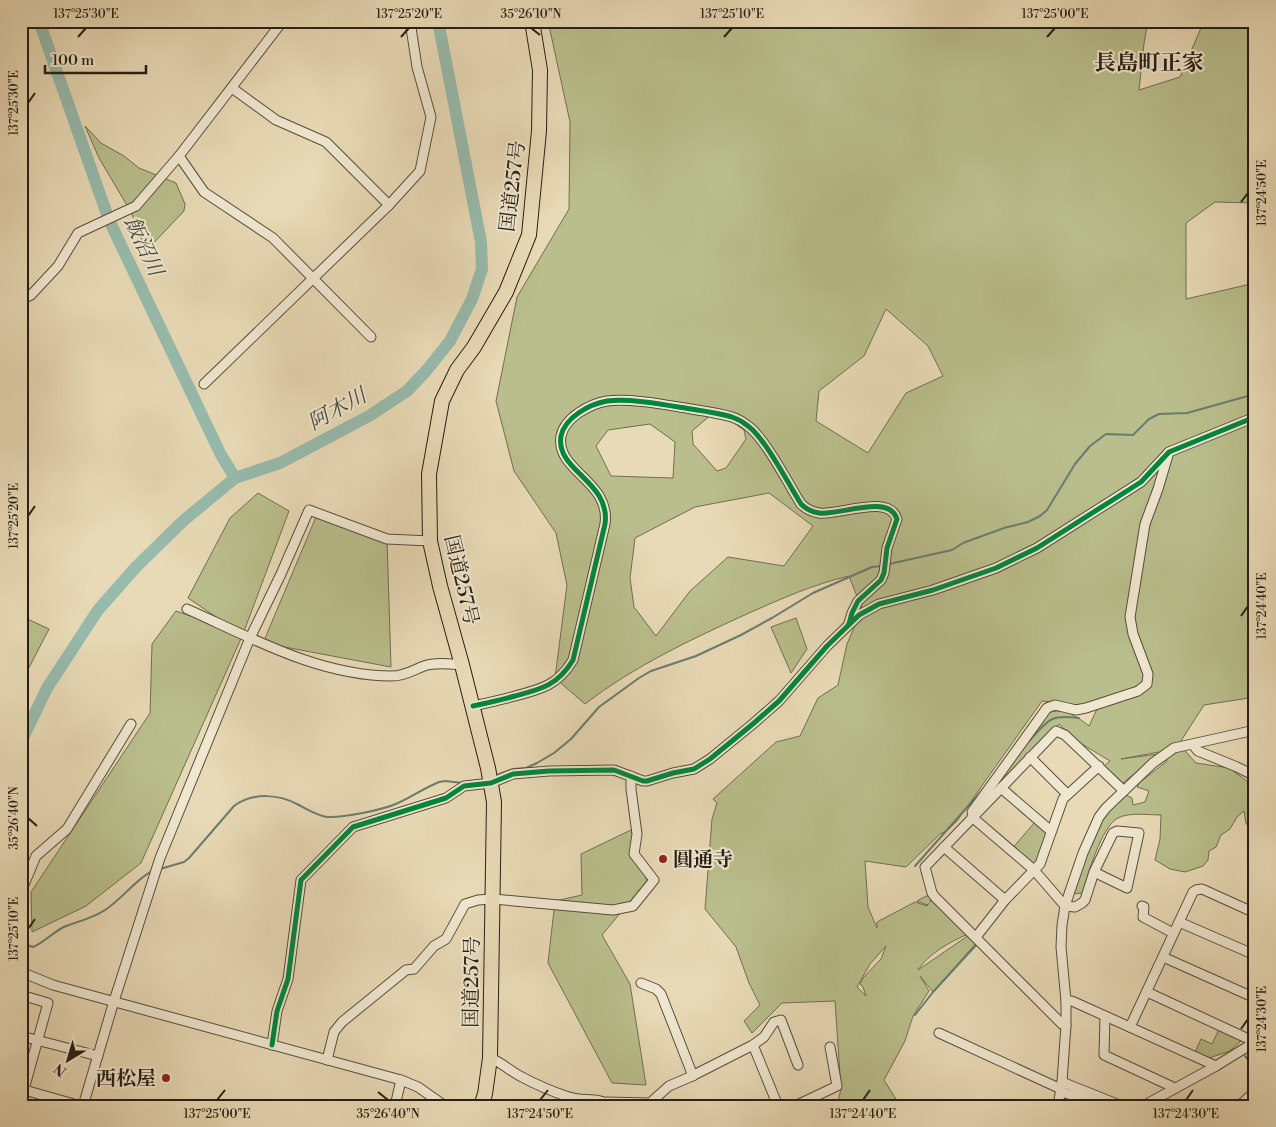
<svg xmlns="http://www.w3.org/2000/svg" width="1276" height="1127" font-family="'Libre Bodoni','Noto Serif JP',serif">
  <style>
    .green { fill: #b9be8c; stroke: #706e50; fill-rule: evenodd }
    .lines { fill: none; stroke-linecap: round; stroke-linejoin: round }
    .stream { stroke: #6a7c6f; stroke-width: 2 }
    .river { stroke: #97bbad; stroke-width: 12 }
    .minor-casing { stroke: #574d3c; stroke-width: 11 }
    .highway-casing { stroke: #271e13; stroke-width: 16 }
    .minor { stroke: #f0e7d0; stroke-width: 9 }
    .highway { stroke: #e8dab6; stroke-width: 14 }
    .cycleway-casing { stroke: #f0e7d0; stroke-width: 8 }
    .cycleway { stroke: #00873e; stroke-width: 5 }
    .ticks { fill: none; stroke: #271e13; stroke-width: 2 }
    .poi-dot { fill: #8f2418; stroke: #f0e7d0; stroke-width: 2 }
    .labels { text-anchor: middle; stroke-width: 4; stroke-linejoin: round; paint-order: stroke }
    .street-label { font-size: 20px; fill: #271e13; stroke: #f0e7d0 }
    .poi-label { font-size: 20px; font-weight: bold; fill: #271e13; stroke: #f0e7d0; text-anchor: start }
    .water-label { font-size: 21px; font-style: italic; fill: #494d41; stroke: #f0e7d0 }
    .quarter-label { font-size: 22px; font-weight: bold; fill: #271e13; stroke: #f0e7d0 }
    .neatline { fill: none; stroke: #271e13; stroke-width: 2 }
    .ticks-label { font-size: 12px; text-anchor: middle; fill: #271e13 }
  </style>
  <rect width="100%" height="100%" fill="#e8dab6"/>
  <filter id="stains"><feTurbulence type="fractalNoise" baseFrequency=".004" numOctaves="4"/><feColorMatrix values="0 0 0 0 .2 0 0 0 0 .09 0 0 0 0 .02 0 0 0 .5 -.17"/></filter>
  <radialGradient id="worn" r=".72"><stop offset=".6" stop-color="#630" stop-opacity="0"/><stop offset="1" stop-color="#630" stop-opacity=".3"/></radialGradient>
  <g class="green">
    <path d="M548 21H1148L1144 43 1139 90 1180 77 1204 21H1255V203L1215 202 1186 223V299L1255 283V697L1204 705 1179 744 1196 763 1229 768 1255 787V836L1246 823 1244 811 1237 817 1230 829 1221 835 1216 847 1209 851 1208 860 1203 866 1185 872 1170 869 1155 860 1160 839 1161 815C1148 815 1130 812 1118 818 1102 826 1087 875 1083 893L1073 894 1099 821 1124 794 1132 798 1133 805 1145 802 1149 791 1137 787 1139 783 1167 761 1159 752 1121 759 1158 754 1123 783 1104 766 1110 761 1077 741 1059 724 982 802 1047 713C1064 707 1076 716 1089 726L1098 707 1042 701 957 821 947 831 940 834 906 867 865 861 868 907 877 928V922L915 902 927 906 929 903 927 905 917 901 926 896 931 897 930 902 934 901 968 934C950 942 929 953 918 970L969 935 977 942 933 992 920 976 929 991 913 1016 905 1041 884 1080 899 1104 918 1101 925 1106H837L841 1089 835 1001 782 1003 752 1033 744 1021 760 1005 749 983 736 947 705 909 712 819 717 803 713 799 776 742 800 736 818 698 838 685 847 644 862 609 849 576C814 584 781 599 749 613 692 639 634 666 585 704L555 678 567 585 556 533 514 471 496 401 517 297 569 209 570 122ZM886 309 928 346 943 376 906 393 868 453 816 421 819 391 864 356ZM712 414H722L744 430 746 439 726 468 717 471 693 444 692 431ZM650 424 675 442 673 478 611 476 596 446 608 430ZM769 493 813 526 784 566 728 557 690 591 656 636 634 607 630 578 635 538 695 507ZM886 946 881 959 863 978 860 984 863 987 866 996 857 987 870 964Z"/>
    <path d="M85 126 101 143 124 156 139 168 176 183 185 204 184 211 146 251 131 212 99 158Z"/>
    <path d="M258 493 289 511 243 634 141 863 86 906 32 932 31 892 150 713 152 644 176 611 240 633 188 598 230 518Z"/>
    <path d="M316 517 387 539 391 667 263 643Z"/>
    <path d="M21 616 49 629 21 683Z"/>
    <path d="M796 618 807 649 791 673 771 627Z"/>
    <path d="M1035 822 1045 831 1047 835 1035 865 1011 850Z"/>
    <path d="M631 830 647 881 602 935 630 984 646 1085 612 1083 548 963 555 901 582 895 581 854Z"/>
    <path d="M1219 1029 1242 1040 1230 1051 1209 1058 1195 1052 1201 1039 1212 1044Z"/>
  </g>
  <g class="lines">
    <g class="stream">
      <path d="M889 564 952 550 963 543 1004 528 1028 522 1040 516 1047 510 1075 464 1090 446 1106 434 1133 435 1149 419 1159 414 1187 413 1255 394"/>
      <path d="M1029 741C1049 720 1049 714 1079 718"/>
      <path d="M494 776 513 769 526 768 537 763 554 753 571 739 599 707 639 678 651 671 696 656 741 635 772 618 813 593 872 567 882 566"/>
      <path d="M915 866 986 786"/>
      <path d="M160 869 184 862 189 858 234 806C253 792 279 794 299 805 308 810 316 815 327 817 342 818 383 810 398 803 412 797 424 788 439 782L445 781 463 783"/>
      <path d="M21 943 33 947C45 942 54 931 66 926 80 921 93 918 105 910 120 901 140 875 153 871"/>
      <path d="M915 1015 933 992 978 943"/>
      <path d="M1245 1056 1255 1068"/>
    </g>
    <g class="river">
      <path d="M39 21 109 220 220 453 235 478"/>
      <path d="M21 742 47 688 98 610 136 567 183 521 235 478 280 463 369 416 407 391 426 371 450 341 472 299 482 269 481 242 438 21"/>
    </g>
    <defs>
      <g id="minor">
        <path d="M278 22 352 23 355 21"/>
        <path d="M232 88 276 120 326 142 389 205"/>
        <path d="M179 156 204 192 273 238 371 337"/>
        <path d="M21 300 31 295 58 266 78 233 136 206 179 156 282 22"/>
        <path d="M204 384 389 205 420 171 431 117 417 67 410 21"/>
        <path d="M187 609C252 638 319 676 392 676 405 676 413 670 424 666 436 662 450 664 462 665"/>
        <path d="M473 706C487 703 501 700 515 696 542 689 558 685 573 660L605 524C611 481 555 471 561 436 565 417 590 404 607 401 631 398 666 405 691 409 704 411 719 413 732 417 738 419 743 422 748 426 765 438 789 485 801 504 806 509 812 512 819 513 839 516 889 493 897 519L887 548 884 573 881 580 858 601 852 613 849 623"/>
        <path d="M1193 745 1198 751 1237 767 1255 776"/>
        <path d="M1030 757 1067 794"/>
        <path d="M1001 788 1051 831"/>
        <path d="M972 812 1047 708 1055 705 1076 710 1086 708 1138 691 1147 684 1148 674 1133 634 1130 617 1145 524 1158 489 1169 452"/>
        <path d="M972 817 1034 870 1065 906 1075 907 1082 903 1085 900 1094 872 1113 833 1117 831 1139 833 1127 888 1094 872"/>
        <path d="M944 847 1005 900"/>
        <path d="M21 892 36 856 67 829 131 724"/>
        <path d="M1142 906 1144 907 1143 917 1173 933"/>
        <path d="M1179 922 1255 955"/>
        <path d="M976 937 1005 900 1040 864 1063 799 1099 766"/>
        <path d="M1163 957 1255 998"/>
        <path d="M21 972 53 985 401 1080 418 1087 445 1106"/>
        <path d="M641 983 656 989 661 994 693 1076"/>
        <path d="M1147 992 1255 1042"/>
        <path d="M21 995 48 1003 21 1100"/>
        <path d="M1066 1001H1072L1216 1066"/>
        <path d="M1105 1016 1104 1055 1175 1088"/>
        <path d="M1066 1025 1062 1024 935 897 932 893 925 867 1056 731 1065 735 1124 791"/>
        <path d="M1130 1027 1193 892 1196 890 1202 889 1255 913"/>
        <path d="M939 1033 1061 1089"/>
        <path d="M21 1036 98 1056"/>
        <path d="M272 1045 277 1011 288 979 301 880 353 827 446 798 464 786 491 783 513 774 549 771 614 770 643 781H647L673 773 694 769 710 759 754 723 779 701 827 646 859 615 879 604 933 590 996 568 1037 548 1141 482 1169 452 1255 417"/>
        <path d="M753 1045 778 1106"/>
        <path d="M490 1058C501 1062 509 1070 520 1076 535 1084 553 1092 569 1097 584 1102 598 1096 610 1106"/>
        <path d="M327 1060 334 1032 342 1022 406 970 414 969 434 946 446 939 465 904 478 900 493 899 613 910 633 906 654 880 634 854 637 834 631 789V776"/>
        <path d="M1062 1082 1122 1106"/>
        <path d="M21 1089 81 1106"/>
        <path d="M1061 1092 1082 1098 1101 1106"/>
        <path d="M606 1102 650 1103 669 1086 690 1077 753 1045 764 1037 774 1022 781 1020 798 1065"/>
        <path d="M83 1106 114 1001 160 858 250 638 281 574 309 510 387 539 430 541"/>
        <path d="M395 1106 401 1080"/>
        <path d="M795 1106 837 1086 830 1047"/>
        <path d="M1058 1106 1062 1082 1066 1025V1001L1061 947 1062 925 1065 906 1070 891 1083 853 1099 817 1106 808 1153 763 1174 748 1255 730"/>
        <path d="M1143 1106 1216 1066 1255 1042"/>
        <path d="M1239 1106 1255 1092"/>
      </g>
      <path id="highway" d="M481 1106 485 1094 490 1058 494 802 488 768 462 665 440 586 430 541 429 474 442 401 457 370 474 347 506 292 529 235 539 131 540 70 532 21"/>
    </defs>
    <use href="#minor" class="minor-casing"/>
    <use href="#highway" class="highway-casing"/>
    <use href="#minor" class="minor"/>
    <use href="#highway" class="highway"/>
    <defs>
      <g id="cycleway">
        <path d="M473 706C487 703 501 700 515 696 542 689 558 685 573 660L605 524C611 481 555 471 561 436 565 417 590 404 607 401 631 398 666 405 691 409 704 411 719 413 732 417 738 419 743 422 748 426 765 438 789 485 801 504 806 509 812 512 819 513 839 516 889 493 897 519L887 548 884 573 881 580 858 601 852 613 849 624"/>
        <path d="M272 1045 277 1011 288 979 301 880 353 827 446 798 464 786 491 783 513 774 549 771 614 770 643 781H647L673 773 694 769 710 759 754 723 779 701 827 646 859 615 879 604 933 590 996 568 1037 548 1141 482 1169 452 1255 417"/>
      </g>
    </defs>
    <use href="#cycleway" class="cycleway-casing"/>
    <use href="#cycleway" class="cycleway"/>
  </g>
  <path class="ticks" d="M531 28 540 35M78 37 86 28M401 37 409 28M724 37 732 28M1047 37 1055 28M28 103 35 93M1241 202 1248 193M28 516 35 506M1241 616 1248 606M28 818 37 826M28 929 35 919M1241 1029 1248 1019M378 1092 388 1100M217 1100 225 1090M540 1100 548 1090M863 1100 870 1090M1186 1100 1193 1090"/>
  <g class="poi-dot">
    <circle cx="663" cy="859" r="5"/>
    <circle cx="166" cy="1078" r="5"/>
  </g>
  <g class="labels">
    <g class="street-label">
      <text transform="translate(512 186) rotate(-83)" y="7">国道257号</text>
      <text transform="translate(462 580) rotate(77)" y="7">国道257号</text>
      <text transform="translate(471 982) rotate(-89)" y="7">国道257号</text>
    </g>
    <g class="poi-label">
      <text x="673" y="866">圓通寺</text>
      <text x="156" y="1085" text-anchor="end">西松屋</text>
    </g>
    <g class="water-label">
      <text transform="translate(144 246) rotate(65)" y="7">飯沼川</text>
      <text transform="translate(337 409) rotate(-29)" y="7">阿木川</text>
    </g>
    <g class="quarter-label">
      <text x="1149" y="70">長島町正家</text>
    </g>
  </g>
  <rect width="1276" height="1127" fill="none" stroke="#e8dab6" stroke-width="55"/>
  <g transform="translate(68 1060) rotate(218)" stroke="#f0e7d0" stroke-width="4" paint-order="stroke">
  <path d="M0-4L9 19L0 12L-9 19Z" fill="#271e13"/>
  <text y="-8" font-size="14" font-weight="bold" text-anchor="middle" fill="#271e13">N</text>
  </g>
  <path d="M45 65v8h101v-8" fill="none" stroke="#271e13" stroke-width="2.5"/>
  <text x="52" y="65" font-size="15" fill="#271e13" stroke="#f0e7d0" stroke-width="4" paint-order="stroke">100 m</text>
  <rect x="28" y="28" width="1220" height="1072" class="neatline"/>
  <g class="ticks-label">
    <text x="86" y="18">137°25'30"E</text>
    <text x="409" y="18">137°25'20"E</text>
    <text x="531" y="18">35°26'10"N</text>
    <text x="732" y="18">137°25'10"E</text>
    <text x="1055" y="18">137°25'00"E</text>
    <text transform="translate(14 103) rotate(-90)" y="4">137°25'30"E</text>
    <text transform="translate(1262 193) rotate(-90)" y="4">137°24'50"E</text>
    <text transform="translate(14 516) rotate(-90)" y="4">137°25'20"E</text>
    <text transform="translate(1262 606) rotate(-90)" y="4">137°24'40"E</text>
    <text transform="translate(14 818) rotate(-90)" y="4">35°26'40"N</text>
    <text transform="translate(14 929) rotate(-90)" y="4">137°25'10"E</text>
    <text transform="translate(1262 1019) rotate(-90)" y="4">137°24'30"E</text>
    <text x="217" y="1118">137°25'00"E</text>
    <text x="388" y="1118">35°26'40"N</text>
    <text x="540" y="1118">137°24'50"E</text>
    <text x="863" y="1118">137°24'40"E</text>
    <text x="1186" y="1118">137°24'30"E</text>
  </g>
  <rect width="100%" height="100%" filter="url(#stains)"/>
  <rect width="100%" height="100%" fill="url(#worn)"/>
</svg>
